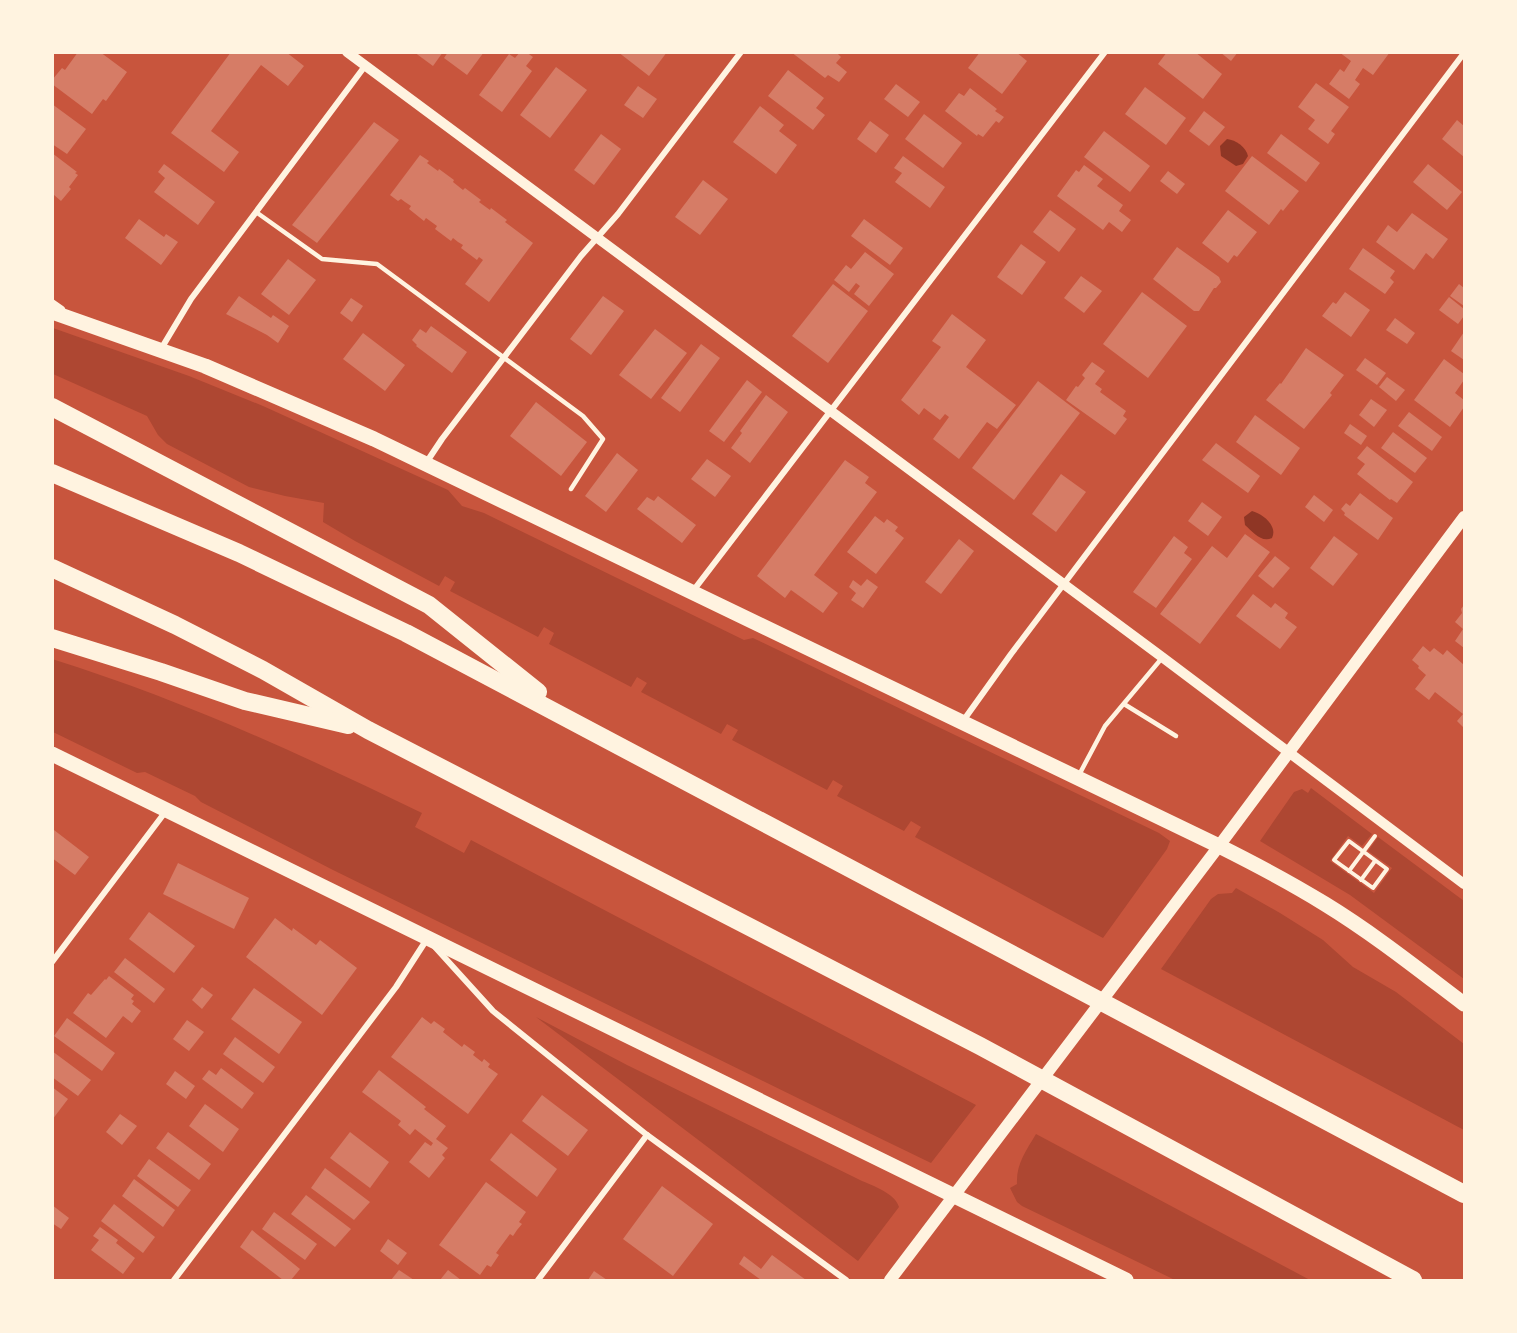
<svg xmlns="http://www.w3.org/2000/svg" width="1517" height="1333" font-family="'Source Sans 3',sans-serif">
  <style>
    .green { fill: #ae4732 }
    .water { fill: #8f3625 }
    .building { fill: #d67c66 }
    .lines { fill: none; stroke-linecap: round; stroke-linejoin: round }
    .path { stroke: #fff3e0; stroke-width: 4 }
    .service { stroke: #fff3e0; stroke-width: 4.5 }
    .minor { stroke: #fff3e0; stroke-width: 6 }
    .tertiary { stroke: #fff3e0; stroke-width: 10 }
    .secondary { stroke: #fff3e0; stroke-width: 12 }
    .primary { stroke: #fff3e0; stroke-width: 15 }
    .motorway { stroke: #fff3e0; stroke-width: 18 }
  </style>
  <rect width="100%" height="100%" fill="#c8553d"/>
  <g class="green">
    <path d="M53 328 189 376 263 406 448 490 462 506 484 513 744 640 753 638 1159 833 1170 841 1167 849 1103 938 915 837 921 827 911 821 904 831 837 796 843 786 833 780 827 790 732 740 738 730 727 724 721 734 641 692 647 683 637 677 631 687 549 644 554 633 544 627 538 637 450 591 455 582 445 576 439 586 355 541 323 522 324 503 285 496 249 487 167 444 158 435 147 416 53 374Z"/>
    <path d="M52 659C183 700 300 754 422 813L415 827 464 853 471 840 976 1105 931 1163 867 1132 333 870 201 802 195 796 145 772 137 773 53 732Z"/>
    <path d="M1311 788 1372 834 1362 846 1348 836 1330 861 1374 893 1392 868 1368 851 1378 837 1464 901V979L1350 895 1260 841 1294 792 1302 789 1308 793Z"/>
    <path d="M1236 888 1280 913 1323 940 1353 967 1396 992 1464 1044V1130L1161 969 1211 899 1218 894 1232 893Z"/>
    <path d="M536 1017 627 1065 860 1180C873 1186 895 1193 899 1207L858 1261Z"/>
    <path d="M1036 1134 1310 1280H1175L1022 1206 1017 1202 1010 1188 1017 1184C1016 1164 1026 1151 1036 1134Z"/>
  </g>
  <g class="water">
    <path d="M1227 139C1236 140 1246 147 1248 156L1243 164 1236 166 1221 156 1220 146Z"/>
    <path d="M1252 511C1263 514 1278 526 1272 538 1261 543 1253 532 1245 525L1244 517Z"/>
  </g>
  <g class="building">
    <path d="M78 52H100L127 72 106 101 103 99 92 114 52 84V80L62 68 65 70Z"/>
    <path d="M231 52H286L304 66 288 86 261 65 211 131 239 152 224 172 171 133Z"/>
    <path d="M414 52H443L433 66Z"/>
    <path d="M448 52H484L467 75 444 58Z"/>
    <path d="M520 52H526L533 57 526 66 532 71 502 112 479 95 509 54 515 58Z"/>
    <path d="M618 52H667L649 76Z"/>
    <path d="M791 52H836L841 57 836 63 847 72 839 82 828 75 825 78Z"/>
    <path d="M980 52H1016L1027 61 1002 94 968 68Z"/>
    <path d="M1167 52H1195L1222 74 1203 99 1158 64Z"/>
    <path d="M1220 52H1238L1231 61Z"/>
    <path d="M1339 52H1390L1373 75 1363 68 1355 80 1360 84 1349 99 1329 84 1340 69 1344 72 1351 61Z"/>
    <path d="M556 67 587 90 550 138 520 115Z"/>
    <path d="M788 70 824 98 816 108 825 115 813 130 768 96Z"/>
    <path d="M1316 83 1349 107 1331 131 1335 134 1328 144 1308 129 1315 120 1298 107Z"/>
    <path d="M896 84 920 102 908 117 884 99Z"/>
    <path d="M638 86 657 99 643 118 624 105Z"/>
    <path d="M1145 87 1186 118 1166 145 1125 114Z"/>
    <path d="M970 88 997 109 995 111 1004 117 999 123 996 121 983 137 978 134 977 136 945 111 959 93 964 96Z"/>
    <path d="M52 104 86 129 67 154 52 144Z"/>
    <path d="M760 106 784 125 779 131 797 145 776 174 733 142Z"/>
    <path d="M1204 111 1225 127 1209 146 1189 131Z"/>
    <path d="M924 114 962 143 943 168 905 139Z"/>
    <path d="M1457 120 1464 126V157L1442 139Z"/>
    <path d="M870 121 889 135 876 153 857 139Z"/>
    <path d="M374 122 399 140 317 243 292 225Z"/>
    <path d="M1104 131 1150 166 1130 192 1084 157Z"/>
    <path d="M601 134 621 149 594 185 574 170Z"/>
    <path d="M1281 134 1320 163 1306 182 1267 153Z"/>
    <path d="M52 153 77 172 75 173 78 175 69 187 71 189 61 201 54 195 52 197Z"/>
    <path d="M420 155 429 161 427 163 438 171 439 169 454 180 453 182 463 190 465 188 481 200 479 202 490 210 491 208 507 220 505 222 533 243 489 302 465 284 483 260 479 257 477 260 461 248 463 245 458 242 453 238 451 241 435 229 437 226 426 218 424 221 409 209 411 206 405 202 401 199 398 201 390 195Z"/>
    <path d="M903 156 945 187 930 208 895 182 902 173 894 168Z"/>
    <path d="M1252 156 1299 191 1283 211 1281 209 1269 225 1225 191Z"/>
    <path d="M164 164 215 202 198 225 154 192 165 178 158 172Z"/>
    <path d="M1428 164 1462 192 1447 210 1413 182Z"/>
    <path d="M1084 165 1103 179 1097 186 1123 205 1119 211 1131 220 1122 232 1109 222 1103 230 1057 196 1076 170 1079 172Z"/>
    <path d="M1168 171 1185 184 1177 194 1160 181Z"/>
    <path d="M703 180 728 199 700 235 675 217Z"/>
    <path d="M1050 210 1076 229 1059 252 1033 232Z"/>
    <path d="M1228 210 1257 232 1237 257 1234 255 1228 263 1202 243Z"/>
    <path d="M1412 213 1448 239 1433 259 1426 253 1414 270 1376 242 1388 225 1397 232Z"/>
    <path d="M139 219 164 237 166 234 178 242 161 265 125 238Z"/>
    <path d="M864 219 903 248 890 265 851 236Z"/>
    <path d="M1021 244 1046 262 1022 295 997 277Z"/>
    <path d="M1177 247 1219 277 1221 282 1216 288H1214L1199 311H1194L1153 279Z"/>
    <path d="M1363 248 1395 271 1390 278 1394 282 1385 294 1349 269Z"/>
    <path d="M865 252 894 274 869 306 854 294 860 286 856 283 849 292 834 280 846 265 851 269Z"/>
    <path d="M288 259 316 280 289 315 261 294Z"/>
    <path d="M1081 276 1102 291 1084 313 1064 298Z"/>
    <path d="M833 284 868 311 828 363 792 336Z"/>
    <path d="M1459 284 1464 288V306L1450 296Z"/>
    <path d="M1142 292 1187 326 1148 378 1103 344Z"/>
    <path d="M1345 292 1370 310 1351 337 1322 316 1333 302 1336 304Z"/>
    <path d="M239 296 271 318 273 315 289 326 278 343 267 335 226 314Z"/>
    <path d="M603 296 624 311 591 355 570 339Z"/>
    <path d="M1449 297 1464 309V316L1458 324 1439 310Z"/>
    <path d="M351 298 363 306 352 322 340 313Z"/>
    <path d="M952 314 986 340 966 367 1016 405 997 429 987 422 959 459 933 439 949 417 945 414 940 420 924 408 919 415 901 400 941 347 932 341Z"/>
    <path d="M1395 318 1415 333 1407 344 1386 330Z"/>
    <path d="M431 326 467 352 452 373 416 346 417 345 412 340 420 329 426 333Z"/>
    <path d="M655 329 687 353 651 399 619 375Z"/>
    <path d="M1464 332V360L1451 351Z"/>
    <path d="M363 333 405 365 385 391 343 359Z"/>
    <path d="M701 344 720 358 680 412 661 398Z"/>
    <path d="M1306 348 1344 375 1330 393 1332 395 1304 429 1266 400 1280 383 1281 384Z"/>
    <path d="M1365 358 1386 373 1377 385 1356 370Z"/>
    <path d="M1444 359 1464 374V380L1455 393 1464 400V407L1450 427 1414 400Z"/>
    <path d="M1092 362 1105 371 1095 384 1102 389 1100 392 1126 411 1123 416 1127 419 1115 435 1066 400 1076 386 1078 387 1085 378 1082 375Z"/>
    <path d="M1387 377 1405 390 1396 401 1379 387Z"/>
    <path d="M747 380 762 392 724 442 709 431Z"/>
    <path d="M1038 381 1080 413 1014 500 972 468Z"/>
    <path d="M766 395 788 412 750 463 731 448 742 433 740 431Z"/>
    <path d="M1371 399 1387 410 1374 427 1359 415Z"/>
    <path d="M536 402 587 442 561 476 510 436Z"/>
    <path d="M1409 412 1442 437 1432 451 1398 426Z"/>
    <path d="M1255 415 1300 448 1281 475 1236 442Z"/>
    <path d="M1350 424 1367 436 1361 445 1344 433Z"/>
    <path d="M1393 432 1427 458 1415 473 1381 448Z"/>
    <path d="M1216 443 1260 476 1248 493 1202 460Z"/>
    <path d="M1367 446 1413 482 1397 503 1391 499 1390 500 1357 474 1365 464 1357 458Z"/>
    <path d="M617 453 638 470 606 512 585 496Z"/>
    <path d="M707 459 731 476 715 497 691 479Z"/>
    <path d="M845 460 869 477 865 483 877 492 814 575 838 593 823 613 791 590 785 598 757 576Z"/>
    <path d="M1061 474 1086 492 1056 532 1032 514Z"/>
    <path d="M1360 493 1393 518 1378 540 1344 515 1345 513 1341 509 1346 503 1350 506Z"/>
    <path d="M1314 495 1333 510 1324 522 1305 507Z"/>
    <path d="M658 496 696 525 682 543 637 509 647 497 654 501Z"/>
    <path d="M1202 502 1222 517 1208 536 1188 521Z"/>
    <path d="M875 516 884 523 887 519 898 527 895 531 904 538 876 574 847 552Z"/>
    <path d="M1245 534 1270 552 1200 644 1160 614 1212 546 1227 558Z"/>
    <path d="M1174 536 1188 547 1184 553 1192 559 1156 608 1133 592Z"/>
    <path d="M1334 536 1358 554 1333 586 1310 568Z"/>
    <path d="M959 539 974 551 941 594 925 582Z"/>
    <path d="M1275 556 1290 568 1273 588 1258 576Z"/>
    <path d="M867 579 878 587 863 608 851 600 856 593 849 587 853 580 861 586Z"/>
    <path d="M1253 594 1271 608 1275 603 1288 613 1285 618 1297 627 1280 649 1236 616Z"/>
    <path d="M1464 605V648L1455 641 1463 629 1455 622 1462 613 1461 609Z"/>
    <path d="M1423 646 1430 652 1434 648 1443 655 1447 650 1464 665V728L1457 721 1463 714 1435 692 1429 700 1415 689 1426 675 1418 668 1419 666 1412 660Z"/>
    <path d="M54 830 89 857 75 875 52 858Z"/>
    <path d="M178 863 249 898 234 929 163 894Z"/>
    <path d="M149 912 195 946 174 973 129 939Z"/>
    <path d="M275 918 292 931 293 928 316 945 320 940 357 968 322 1015 246 957Z"/>
    <path d="M125 958 165 989 154 1003 114 972Z"/>
    <path d="M109 976 134 995 131 999 134 1001 132 1004 141 1011 132 1023 123 1016 106 1038 73 1013 88 993 91 995 105 979 106 980Z"/>
    <path d="M202 987 213 995 202 1009 192 1000Z"/>
    <path d="M254 988 302 1022 279 1054 231 1019Z"/>
    <path d="M422 1017 431 1024 434 1021 445 1029 443 1032 462 1047 464 1044 475 1052 473 1055 482 1062 484 1059 490 1064 488 1067 498 1074 468 1114 391 1057Z"/>
    <path d="M67 1018 115 1053 102 1071 54 1036Z"/>
    <path d="M187 1020 204 1032 189 1051 173 1039Z"/>
    <path d="M235 1037 275 1067 263 1083 223 1054Z"/>
    <path d="M52 1051 91 1080 78 1096 52 1077Z"/>
    <path d="M221 1068 254 1093 242 1109 202 1079 209 1070 216 1075Z"/>
    <path d="M379 1070 426 1107 424 1109 446 1126 436 1139 448 1148 442 1155 445 1158 429 1178 409 1162 425 1142 431 1146 433 1143 415 1129 410 1135 398 1125 401 1121 362 1092Z"/>
    <path d="M175 1071 195 1086 186 1099 166 1084Z"/>
    <path d="M52 1087 68 1099 52 1120Z"/>
    <path d="M542 1095 588 1130 568 1156 522 1121Z"/>
    <path d="M205 1104 239 1129 223 1152 189 1126Z"/>
    <path d="M120 1114 137 1126 122 1145 106 1132Z"/>
    <path d="M168 1132 211 1164 199 1180 156 1148Z"/>
    <path d="M350 1132 389 1162 370 1188 330 1158Z"/>
    <path d="M511 1133 557 1169 537 1197 490 1160Z"/>
    <path d="M149 1159 191 1190 178 1207 137 1176Z"/>
    <path d="M325 1168 370 1202 354 1220 311 1188Z"/>
    <path d="M134 1179 175 1210 163 1227 122 1196Z"/>
    <path d="M486 1182 526 1212 519 1222 522 1224 517 1230 513 1236 510 1234 496 1253 499 1255 491 1267 487 1265 480 1275 439 1245Z"/>
    <path d="M662 1186 713 1224 673 1276 623 1239Z"/>
    <path d="M306 1195 351 1229 335 1247 291 1214Z"/>
    <path d="M114 1204 155 1237 143 1253 101 1221Z"/>
    <path d="M52 1205 69 1218 61 1229 52 1223Z"/>
    <path d="M274 1212 317 1244 305 1260 262 1229Z"/>
    <path d="M100 1227 118 1240 116 1243 135 1258 123 1274 91 1250 99 1240 93 1236Z"/>
    <path d="M252 1230 300 1269 291 1280H283L240 1247Z"/>
    <path d="M388 1239 407 1253 398 1265 380 1251Z"/>
    <path d="M772 1255 806 1280H761L739 1264 744 1256 761 1269Z"/>
    <path d="M399 1270 414 1280H391Z"/>
    <path d="M448 1270 461 1280H440Z"/>
    <path d="M594 1271 607 1280H588Z"/>
  </g>
  <g class="lines">
    <g class="path">
      <path d="M1349 841 1387 869 1373 888 1334 860Z"/>
      <path d="M1349 871 1375 836"/>
      <path d="M1361 880 1375 861"/>
    </g>
    <g class="service">
      <path d="M256 212 322 259 377 264 583 416 603 439 571 489"/>
      <path d="M1124 704 1176 736"/>
      <path d="M1079 775 1105 726 1162 658"/>
    </g>
    <g class="minor">
      <path d="M52 302 62 309"/>
      <path d="M161 349 191 299 365 66"/>
      <path d="M426 463 442 439 581 256 618 214 741 52"/>
      <path d="M693 591 1105 52"/>
      <path d="M963 721 1011 654 1464 53"/>
      <path d="M435 947 493 1011 647 1135 846 1280"/>
      <path d="M52 962 166 811"/>
      <path d="M174 1280 396 987 427 939"/>
      <path d="M538 1280 647 1135"/>
    </g>
    <path class="tertiary" d="M347 52 1162 657 1464 884"/>
    <path class="secondary" d="M890 1280 1219 846 1464 517"/>
    <g class="primary">
      <path d="M52 312 205 366 374 439 1219 846C1255 864 1291 883 1325 904 1374 934 1419 970 1464 1004"/>
      <path d="M52 754 1126 1280"/>
    </g>
    <g class="motorway">
      <path d="M52 407 429 605 538 692"/>
      <path d="M52 473 239 553 406 633 1464 1194"/>
      <path d="M52 568 175 625 263 670 368 730 980 1046 1413 1280"/>
      <path d="M52 638 161 672 245 701 348 725"/>
    </g>
  </g>
  <rect width="1517" height="1333" fill="none" stroke="#fff3e0" stroke-width="108"/>
</svg>
